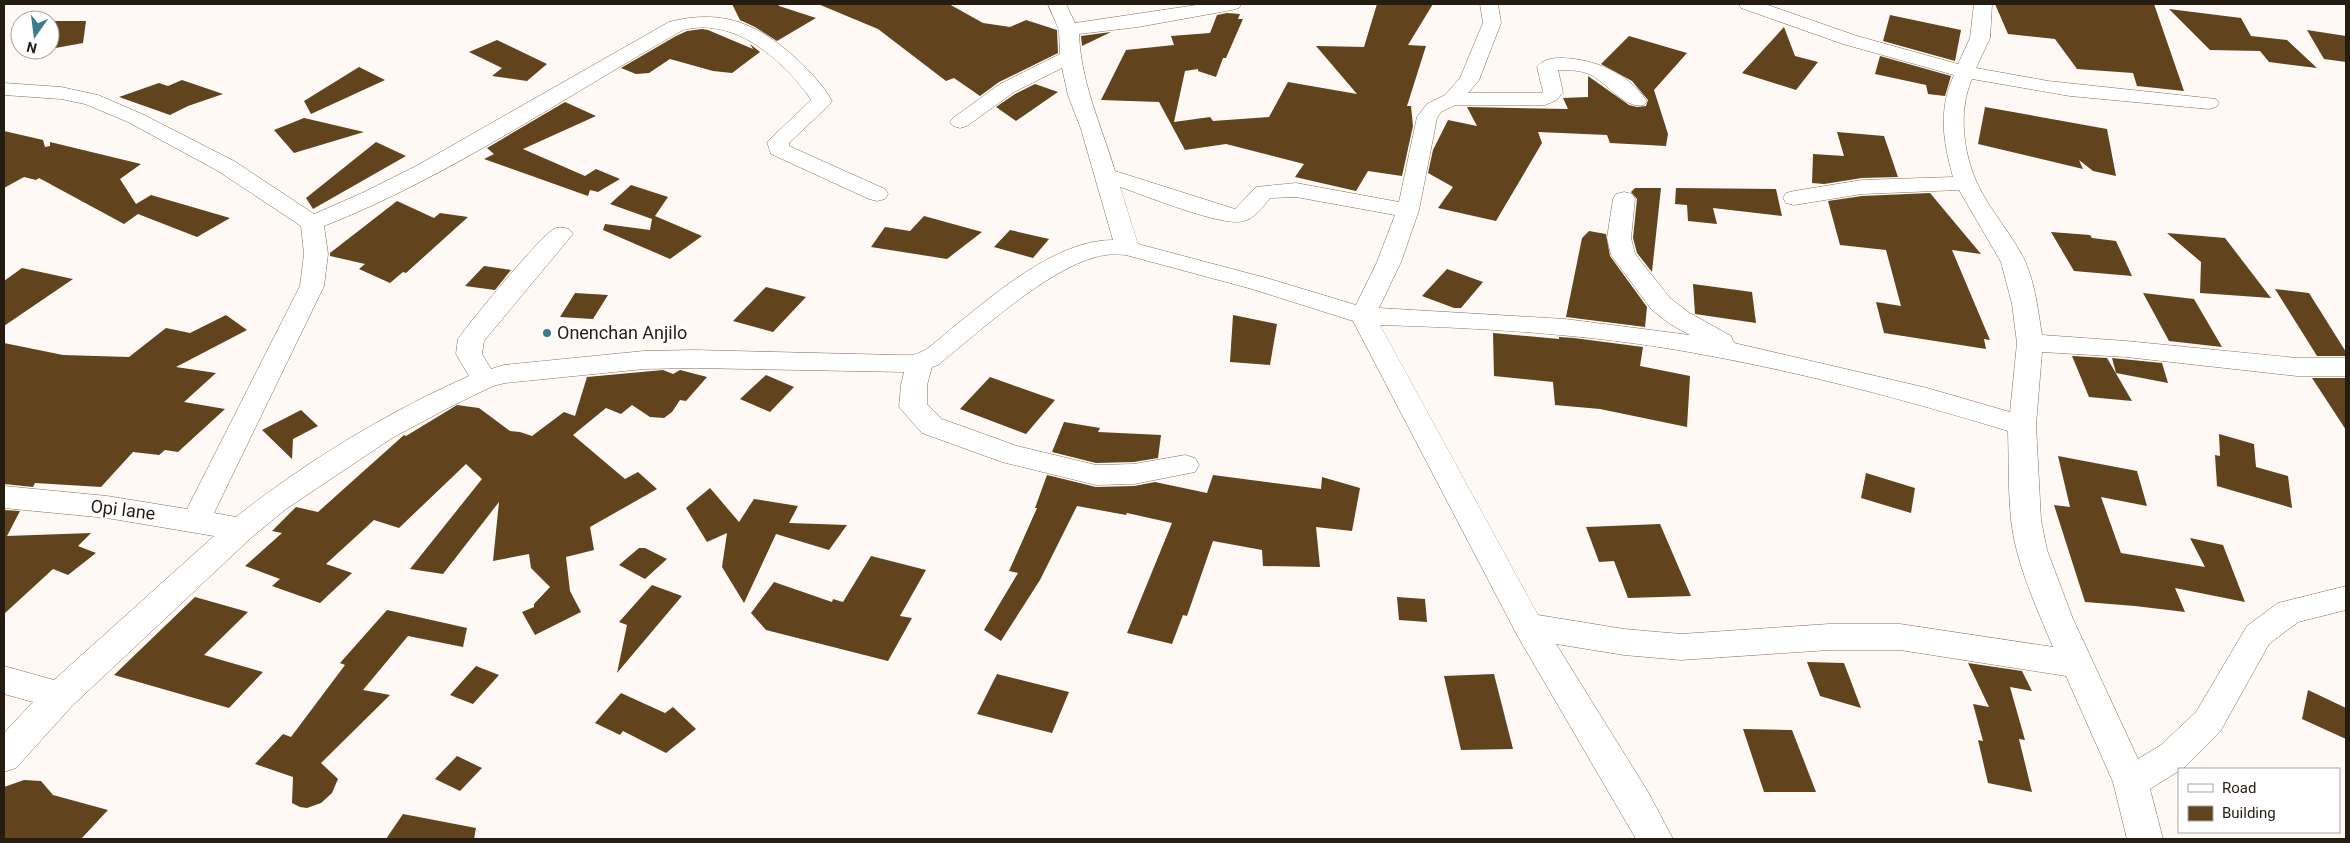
<svg xmlns="http://www.w3.org/2000/svg" width="2350" height="843" font-family="Roboto,sans-serif">
  <style>
    .building { fill: #61431d }
    .lines { fill: none; stroke-linecap: round; stroke-linejoin: round }
    .street-casing { stroke: #846e55; stroke-width: 1 }
    .street { fill: #fff; fill-rule: evenodd }
    .poi-dot { fill: #3c7c8f; stroke: #fff; stroke-width: 2 }
    .labels { text-anchor: middle; stroke-width: 5; stroke-linejoin: round; paint-order: stroke }
    .poi-label { font-size: 18px; fill: #251c12; stroke: #fff; text-anchor: start }
    .street-label { font-size: 18px; fill: #251c12; stroke: #fff }
  </style>
  <rect width="100%" height="100%" fill="#fef9f4"/>
  <g class="building">
    <path d="M732 4H778L779 6 816 18 777 41 755 27 740 20Z"/>
    <path d="M818 4H949L983 23 1010 27 1026 20 1057 30 1058 53 999 82 980 96 954 78 946 81 878 29Z"/>
    <path d="M1377 4H1433L1408 45 1426 46 1407 106H1411L1413 126 1402 176 1368 171 1356 191 1295 177 1304 164 1226 144 1185 150 1159 102 1101 100 1126 50 1174 45 1171 36 1210 33 1217 15 1227 13 1240 14 1238 19H1243L1226 58H1223L1216 77 1198 71V69L1185 71 1174 122 1210 117 1213 121 1269 117 1288 82 1357 94 1316 46 1364 47Z"/>
    <path d="M1995 4H2154L2184 91 2137 86 2133 73 2077 69 2055 39 2008 34Z"/>
    <path d="M2169 9 2241 18 2251 36 2287 40 2317 68 2269 62 2260 51 2210 50Z"/>
    <path d="M1890 15 1961 30 1955 61 1883 41Z"/>
    <path d="M50 21H86L83 43 50 49Z"/>
    <path d="M1784 27 1795 56 1818 62 1796 90 1742 73Z"/>
    <path d="M702 29 708 30 753 49 750 44 760 52 732 73 713 71 670 59 649 73 636 74 621 68 676 36 687 31Z"/>
    <path d="M2307 30 2346 36V62L2324 59Z"/>
    <path d="M1111 32 1082 46 1081 36Z"/>
    <path d="M1629 36 1687 53 1654 90 1668 134 1666 146 1610 143 1607 135 1538 132 1542 143 1496 221 1438 208 1453 187 1428 173 1433 150 1448 120 1477 126 1467 107 1568 109 1563 98 1588 97V76L1629 105 1637 107 1646 106 1648 100 1632 81 1601 64Z"/>
    <path d="M497 40 547 64 527 81 492 76 502 68 469 52Z"/>
    <path d="M1880 56 1951 76 1945 96 1928 94 1926 85 1875 74Z"/>
    <path d="M359 67 385 80 311 114 304 101Z"/>
    <path d="M182 80 223 94 188 106 170 115 119 97 159 83 168 86Z"/>
    <path d="M1035 84 1058 92 1016 121 996 107 1015 94Z"/>
    <path d="M565 102 596 116 523 149 585 176 596 169 620 179 598 192 590 190 588 196 484 159 494 154 487 148Z"/>
    <path d="M1985 107 2107 129 2116 176 2093 171 2079 160 2083 169 1978 144Z"/>
    <path d="M304 118 364 132 294 153 274 130Z"/>
    <path d="M4 131 43 140 45 147 50 146V142L141 164 120 179 136 204 151 195 230 218 197 237 138 214 124 224 39 178 36 180 24 177 4 188Z"/>
    <path d="M1837 132 1884 136 1898 177 1862 178 1824 184 1812 183 1813 154 1844 156Z"/>
    <path d="M376 142 406 156 313 209 306 198Z"/>
    <path d="M631 185 668 197 655 216 702 236 670 259 603 230 605 224 650 230 652 219 610 204Z"/>
    <path d="M1635 188H1661L1652 272 1637 253 1633 238 1637 199 1631 192Z"/>
    <path d="M1676 188 1776 189 1782 216 1713 208 1717 224 1688 221 1687 205 1675 204Z"/>
    <path d="M1930 193 1981 254 1952 250 1990 340 1984 339 1986 349 1884 333 1876 302 1901 306 1886 250 1840 245 1828 201 1862 196Z"/>
    <path d="M397 201 434 218 440 213 468 217 406 273 403 272 390 283 359 269 365 264 330 256V253Z"/>
    <path d="M924 216 982 232 947 259 871 247 885 227 910 231Z"/>
    <path d="M1010 230 1049 239 1033 258 994 247Z"/>
    <path d="M1589 231 1606 234 1610 256 1647 307 1645 327 1566 317 1582 238Z"/>
    <path d="M2051 232 2090 235 2092 238 2116 241 2132 276 2074 271Z"/>
    <path d="M2167 233 2225 238 2271 298 2200 293 2201 262Z"/>
    <path d="M484 266 511 270 495 290 465 286Z"/>
    <path d="M22 268 73 279 4 326V281Z"/>
    <path d="M1447 269 1483 282 1461 308H1454L1422 296Z"/>
    <path d="M1693 284 1752 292 1756 323 1695 314Z"/>
    <path d="M766 287 806 297 773 332 733 321Z"/>
    <path d="M2275 289 2309 293 2346 352V356H2317Z"/>
    <path d="M575 293 608 295 593 319 560 317Z"/>
    <path d="M2143 293 2194 299 2222 347 2169 341Z"/>
    <path d="M226 315 247 330 176 367 216 373 184 402 225 409 178 452 165 450 159 455 133 452 101 487 35 483 33 487 4 484V343L63 355 129 357 166 328 190 333Z"/>
    <path d="M1233 315 1277 324 1270 365 1230 362Z"/>
    <path d="M1493 333 1559 339V337L1574 338 1643 347 1640 366 1690 376 1687 427 1600 409 1555 405 1553 382 1494 376Z"/>
    <path d="M2072 356 2107 358 2132 401 2089 397Z"/>
    <path d="M2112 358 2162 363 2168 383 2116 373Z"/>
    <path d="M663 370 673 374 680 370 707 377 686 401 680 400 672 412 664 418 650 417 632 405 621 414 606 408 573 435 625 479 638 472 657 489 590 527 594 550 566 557 570 591 581 612 535 635 522 612 534 607V604L550 587 531 568 529 554 493 561 499 502 443 574 410 569 482 479 466 464 399 528 374 520 326 564 352 573 320 603 272 586 280 579 245 566 282 533 272 531 296 507 318 512 404 435 406 436 457 405 479 408 510 431 520 432 532 436 564 412 575 416 587 377Z"/>
    <path d="M766 375 794 387 770 412 740 399Z"/>
    <path d="M990 377 1055 400 1026 434 960 409Z"/>
    <path d="M2312 378H2346V430Z"/>
    <path d="M301 410 318 426 293 439 292 459 262 430Z"/>
    <path d="M1064 422 1100 428 1098 432 1161 435 1158 458 1134 462 1096 463 1052 452Z"/>
    <path d="M2219 434 2254 444 2256 467 2288 476 2292 508 2217 486 2215 455 2220 456Z"/>
    <path d="M2058 456 2137 471 2147 506 2101 497 2121 553 2205 567 2190 538 2223 545 2245 602 2175 588 2185 612 2135 606 2085 602 2054 505 2070 507Z"/>
    <path d="M1866 473 1915 488 1911 513 1861 498Z"/>
    <path d="M1047 475 1096 487 1134 486 1155 482 1207 493 1213 475 1321 489 1322 477 1360 488 1352 531 1316 527 1320 567 1263 566 1262 550 1213 541 1187 616 1183 615 1172 644 1127 633 1172 523 1127 513 1126 515 1077 506 1040 580 1001 641 984 630 1018 573 1009 571 1037 508H1035Z"/>
    <path d="M710 488 739 522 754 499 798 506 789 523 847 525 829 550 776 534 744 603 722 567 727 533 707 542 686 508Z"/>
    <path d="M4 510 20 511 7 536 91 533 78 546 96 553 68 575 53 569 4 614Z"/>
    <path d="M1660 524 1691 596 1628 598 1614 561 1599 562 1586 527Z"/>
    <path d="M639 548H645L667 559 645 579 619 565Z"/>
    <path d="M871 556 926 570 900 616 912 618 888 661 766 630 751 613 774 582 832 602 833 599 843 602Z"/>
    <path d="M652 585 682 596 617 673 627 625 619 622Z"/>
    <path d="M195 597 248 612 204 655 263 672 229 708 114 675Z"/>
    <path d="M1397 597 1425 599 1427 622 1399 620Z"/>
    <path d="M387 610 467 628 463 647 408 636 363 690 390 695 321 763 338 779 332 793 321 803 307 808 300 807 292 803 293 777 255 764 283 734 291 737 345 665 340 663Z"/>
    <path d="M1807 662 1844 663 1861 708 1820 696Z"/>
    <path d="M1968 663 2022 671 2032 691 2010 687 2025 740 2019 739 2032 792 1988 783 1978 740 1983 741 1973 704 1989 707Z"/>
    <path d="M476 666 499 675 473 704 450 695Z"/>
    <path d="M997 674 1069 692 1052 733 977 714Z"/>
    <path d="M1494 674 1513 749 1461 750 1444 676Z"/>
    <path d="M2308 690 2346 708V739L2302 719Z"/>
    <path d="M621 693 665 713 673 707 696 729 666 753 623 731 620 735 595 723Z"/>
    <path d="M1743 729 1792 730 1816 792H1764Z"/>
    <path d="M457 756 482 768 460 791 435 779Z"/>
    <path d="M24 780 41 781 53 795 108 810 81 839H4V787Z"/>
    <path d="M403 814 476 828 474 839H386Z"/>
  </g>
  <g class="lines">
    <defs>
      <path id="street" d="M1048 4H1066L1075 23 1203 4H1241L1239 8 1232 10 1138 27 1079 34C1081 83 1101 125 1115 171L1235 209 1256 187 1296 183 1399 202 1417 117 1427 104 1445 95 1460 78 1483 23 1480 4H1498L1501 23 1479 80 1468 93H1541L1543 92 1537 67C1543 59 1552 58 1562 58 1595 59 1628 73 1647 101L1644 105C1625 110 1607 82 1589 74 1579 70 1568 70 1558 70L1563 92 1557 100 1545 105H1455L1441 112 1437 118 1419 210 1401 262 1379 308 1565 319 1690 335 1670 324 1652 310 1611 255 1607 238 1613 199 1616 194 1624 192 1632 194 1635 199 1631 238 1635 254 1670 298 1688 312 1731 336 1734 343 1927 388 2010 412 2017 343 2012 304 2001 262 1959 190 1862 194 1794 205 1786 203 1783 198 1786 193 1794 191 1862 180 1953 177C1943 142 1938 109 1954 75L1843 44 1741 8 1739 4H1765L1857 36 1958 64 1970 38 1974 4H1992L1990 38 1976 68 2048 81 2216 99 2219 103 2216 107 2209 109 2070 96 1972 79C1958 110 1963 152 1977 183 1990 211 2012 234 2025 261 2035 283 2038 311 2042 335L2126 341 2297 358H2346V376H2297L2126 357 2042 352 2036 425 2041 520 2047 550 2073 619 2138 759 2161 745 2196 712 2247 626 2278 603 2346 586V610L2298 622 2269 644 2220 732 2185 767 2150 789 2163 839H2127L2113 782 2066 676 1900 650H1829L1681 660 1624 655 1556 644 1648 792 1673 839H1636L1517 635 1353 321 1252 289 1126 255C1115 254 1106 254 1096 257 1046 270 979 332 938 365L932 367 927 385V404L942 419 1017 446 1096 465 1134 464 1185 455 1195 458 1199 465 1195 472 1134 484 1096 485 1002 462 922 433 899 407 901 385 904 372 694 368 644 369 505 383 493 386 450 407 392 438 286 509 252 537 72 706 16 768 4 772V733L33 702 4 694V666L54 680 214 536 107 518 4 508V486L107 496 187 509 300 286 304 254 301 226 218 171 128 122 85 104 61 99 4 95V83L61 87 98 95 142 114 234 161 314 214 362 193 418 165 669 22C724 8 758 24 798 60 811 73 823 85 832 101L829 105 789 143V146L885 189 888 194 885 199 877 201 869 199 771 154 767 142 811 100 808 95C779 57 734 17 683 30 566 96 449 177 324 226L328 254 324 286 214 513 236 517C307 461 386 413 469 376L456 354 458 339C468 324 542 234 554 229 560 226 564 228 569 229L573 234 484 341 482 354 491 369 504 365 644 351 694 350 896 355C903 355 913 356 919 353 930 349 946 332 956 325 997 292 1057 240 1113 240L1081 129 1068 95 1062 68 1014 92 967 126 960 128 953 126 950 122 953 118 1000 84 1060 54 1059 30ZM1120 187C1144 195 1224 228 1244 221 1255 218 1263 207 1270 198L1296 197 1395 215 1377 262 1356 305 1270 279 1138 244ZM1380 325C1483 328 1588 334 1689 352 1797 371 1904 399 2008 431 2009 460 2008 490 2011 519 2015 561 2037 609 2053 647L1900 624H1829L1681 634 1624 629 1538 615Z"/>
    </defs>
    <use href="#street" class="street-casing"/>
    <use href="#street" class="street"/>
  </g>
  <circle class="poi-dot" cx="547" cy="333" r="5"/>
  <g class="labels">
    <g class="poi-label">
      <text x="557" y="339">Onenchan Anjilo</text>
    </g>
    <g class="street-label">
      <text transform="translate(123 510) rotate(7)" y="6">Opi lane</text>
    </g>
  </g>
  <rect width="2350" height="843" fill="none" stroke="#251c12" stroke-width="10"/>
  <rect x="2178" y="768" width="162" height="65" fill="#ffffff" stroke="#a8a4a0"/>
  <rect x="2188" y="784" width="25" height="8" fill="#ffffff" stroke="#a8a4a0"/>
  <text x="2222" y="793" font-size="15" fill="#251c12">Road</text>
  <rect x="2188" y="806" width="25" height="15" fill="#61431d" stroke="#a8a4a0"/>
  <text x="2222" y="818" font-size="15" fill="#251c12">Building</text>
  <g transform="translate(35 35) rotate(194)"><circle r="24" fill="#ffffff" stroke="#a8a4a0"/>
  <path d="M0-4L9 19L0 12L-9 19Z" fill="#3c7c8f"/>
  <text y="-8" font-size="14" font-weight="bold" text-anchor="middle" fill="#251c12">N</text>
  </g>
</svg>
